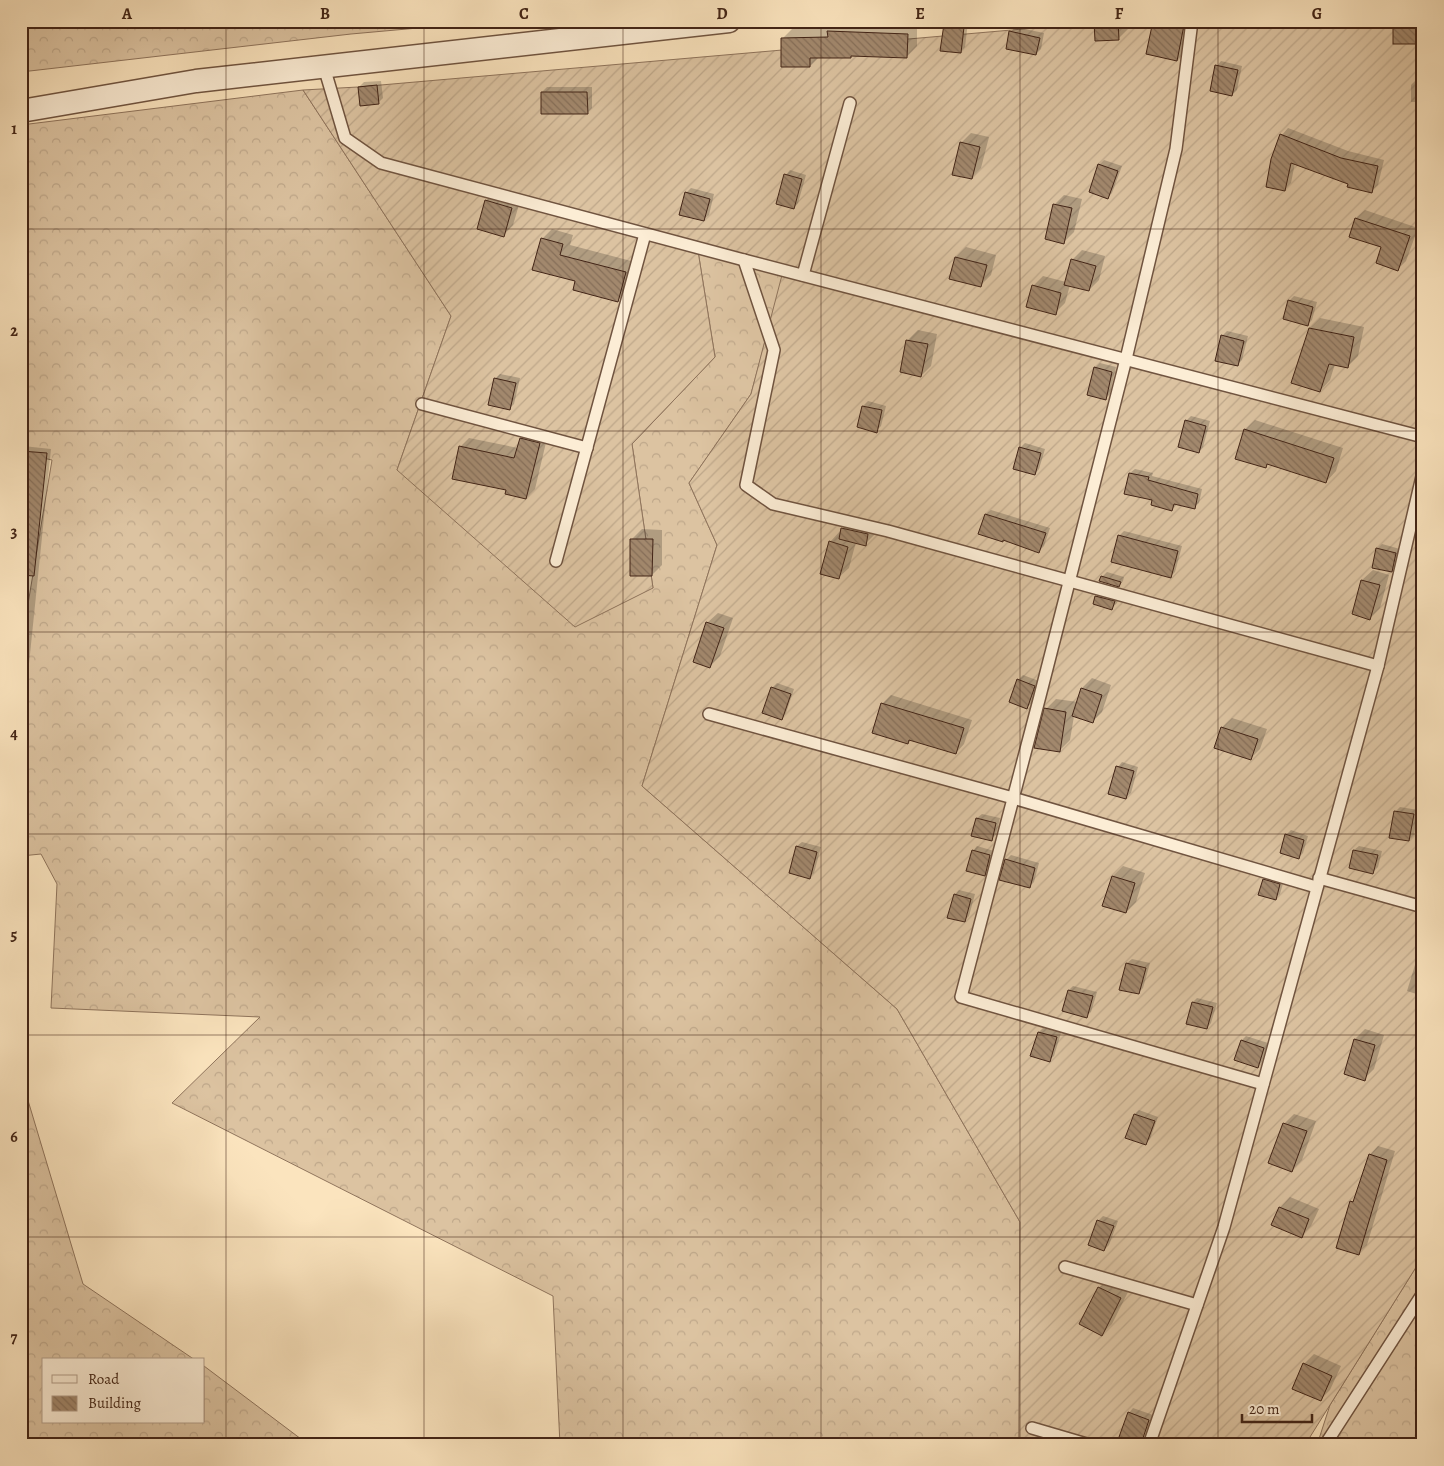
<svg xmlns="http://www.w3.org/2000/svg" width="1444" height="1466" font-family="Alegreya,serif">
  <style>
    .forest { fill: url(#forest-crowns); stroke: #8f745c }
    .garden { fill: url(#garden-furrows); stroke: #8f745c }
    .shadow { fill: #0003 }
    .building { fill: url(#building-back-hatch); stroke: #422416 }
    .lines { fill: none; stroke-linecap: round; stroke-linejoin: round }
    .lane-casing { stroke: #705440; stroke-width: 14 }
    .street-casing { stroke: #705440; stroke-width: 25 }
    .lane { stroke: #fcedd5; stroke-width: 11 }
    .street { stroke: #fcedd5; stroke-width: 22 }
    .grid { fill: none; stroke: #422416; stroke-width: 1; stroke-opacity: 0.55 }
    .neatline { fill: none; stroke: #422416; stroke-width: 2 }
    .grid-label { font-size: 16px; text-anchor: middle; font-weight: bold; fill: #422416 }
  </style>
  <defs>
    <pattern id="forest-crowns" width="20" height="18" patternUnits="userSpaceOnUse" patternTransform="scale(1.25)"><rect width="20" height="18" fill="#dcc3a1"/><path d="M2 6a3 3 0 1 1 6 0M12 15a3 3 0 1 1 6 0" fill="none" stroke="#bea78a"/></pattern>
    <pattern id="garden-furrows" width="10" height="10" patternUnits="userSpaceOnUse" patternTransform="scale(1.25)"><rect width="10" height="10" fill="#dcc3a1"/><path d="M-1 1l2-2M0 10L10 0M9 11l2-2" fill="none" stroke="#bea78a"/></pattern>
    <pattern id="building-back-hatch" width="6" height="6" patternUnits="userSpaceOnUse" patternTransform="scale(1.25)"><rect width="6" height="6" fill="#a2886d"/><path d="M-1 5l2 2M0 0l6 6M5-1l2 2" fill="none" stroke="#866f59"/></pattern>
  </defs>
  <rect width="100%" height="100%" fill="#fbe4be"/>
  <filter id="stains"><feTurbulence type="fractalNoise" baseFrequency=".004" numOctaves="4"/><feColorMatrix values="0 0 0 0 .2 0 0 0 0 .09 0 0 0 0 .02 0 0 0 .5 -.17"/></filter>
  <radialGradient id="worn" r=".72"><stop offset=".6" stop-color="#630" stop-opacity="0"/><stop offset="1" stop-color="#630" stop-opacity=".3"/></radialGradient>
  <g class="forest">
    <path d="M21 21H496L351 34 21 72Z"/>
    <path d="M303 90 451 316 397 470 653 588 632 444 715 357 698 251 783 275 751 394 689 483 717 545 642 786 897 1009 1020 1222 1019 1445H560L553 1296 172 1103 260 1017 51 1008 57 884 41 854 21 856V646L52 460 21 453V125Z"/>
    <path d="M21 1077 83 1284 195 1360H44V1422H204V1366L309 1445H21Z"/>
    <path d="M1423 1256V1445H1317L1330 1405Z"/>
  </g>
  <path class="garden" d="M1115 21H1423V1256L1305 1445H1019L1020 1222 897 1009 642 786 717 545 689 483 751 394 782 275 698 251 715 357 632 444 653 588 575 627 397 470 451 316 303 90 358 87Z"/>
  <g class="shadow">
    <path d="M839 21 917 24V46L907 56 852 54 819 57 810 66 782 39 792 29 832 28Z"/>
    <path d="M948 21 968 22 965 47 960 52 945 25Z"/>
    <path d="M1096 21H1128V29L1118 39Z"/>
    <path d="M1155 21H1192L1187 50 1177 60Z"/>
    <path d="M1331 21H1351L1349 22Z"/>
    <path d="M1015 27 1044 33 1041 49 1036 54 1011 32Z"/>
    <path d="M1221 61 1242 66 1237 90 1232 95 1217 66Z"/>
    <path d="M1416 80 1423 81V102H1411V85Z"/>
    <path d="M381 81 383 98 378 103 359 87 364 82Z"/>
    <path d="M547 87H592V108L587 113 542 92Z"/>
    <path d="M1288 128 1348 151 1384 160 1378 185 1371 191 1295 163 1291 183 1285 189 1282 135Z"/>
    <path d="M971 133 989 137 981 168 971 178 961 143Z"/>
    <path d="M1104 160 1122 166 1112 193 1108 197 1099 165Z"/>
    <path d="M790 170 806 175 798 203 794 208 786 175Z"/>
    <path d="M691 188 714 194 709 215 704 219 686 193Z"/>
    <path d="M496 191 521 198 513 225 503 235 486 201Z"/>
    <path d="M1064 195 1082 199 1074 232 1064 242 1054 205Z"/>
    <path d="M1365 210 1418 228 1406 261 1398 269 1383 246 1351 236 1356 218Z"/>
    <path d="M552 229 573 235 570 245 635 262 628 290 618 300 577 281 542 239Z"/>
    <path d="M966 247 996 255 991 275 981 285 956 257Z"/>
    <path d="M1082 250 1105 256 1099 280 1089 290 1070 285 1065 303 1055 313 1033 286 1043 276 1066 282 1072 260Z"/>
    <path d="M1294 296 1317 302 1312 320 1307 325 1289 301Z"/>
    <path d="M1320 318 1364 327 1358 356 1348 366 1335 364 1330 380 1320 391 1310 328Z"/>
    <path d="M918 330 937 334 931 366 921 376 901 371 908 340Z"/>
    <path d="M1227 331 1248 336 1242 360 1237 365 1222 336Z"/>
    <path d="M1100 363 1116 367 1110 394 1106 398 1095 368Z"/>
    <path d="M500 374 520 378 514 404 509 409 495 379Z"/>
    <path d="M868 401 886 406 881 426 876 431 858 426 863 406Z"/>
    <path d="M1191 416 1210 421 1203 447 1198 452 1186 421Z"/>
    <path d="M1255 420 1343 448 1336 471 1326 482 1268 464 1265 467 1245 430Z"/>
    <path d="M530 429 548 434 535 489 526 498 507 489 460 447 469 438 518 448 521 438Z"/>
    <path d="M1025 443 1045 449 1039 469 1035 474 1020 448Z"/>
    <path d="M23 446 51 449 21 742V448Z"/>
    <path d="M1135 469 1153 473 1152 476 1202 489 1199 503 1194 507 1177 504 1172 510 1154 499 1130 473Z"/>
    <path d="M991 510 1050 528 1044 546 1039 551 1004 539 980 533 986 514Z"/>
    <path d="M852 518 878 524 875 534 865 544 856 542 849 568 838 578 830 542Z"/>
    <path d="M642 529 662 530V565L652 575 632 539Z"/>
    <path d="M1124 531 1182 546 1175 572 1171 576 1112 561 1120 535Z"/>
    <path d="M1382 544 1400 549 1396 566 1392 571 1377 549Z"/>
    <path d="M1373 570 1389 575 1380 608 1370 618 1353 613 1362 580Z"/>
    <path d="M1107 572 1124 577 1123 581 1119 586 1102 577Z"/>
    <path d="M1101 592 1119 597 1117 603 1112 608 1096 597Z"/>
    <path d="M718 613 733 618 720 656 710 666 707 623Z"/>
    <path d="M1023 675 1039 681 1032 703 1027 707 1018 680Z"/>
    <path d="M1092 678 1111 685 1102 712 1092 722 1074 716 1070 740 1060 750 1046 709 1056 699 1078 702 1082 688Z"/>
    <path d="M777 683 794 689 786 713 782 718 772 688Z"/>
    <path d="M891 695 972 720 964 744 956 753 911 740 908 743 882 704Z"/>
    <path d="M1232 718 1267 729 1260 749 1250 759 1222 728Z"/>
    <path d="M1122 762 1138 767 1131 793 1126 797 1118 767Z"/>
    <path d="M1400 807 1418 810 1414 835 1409 840 1395 812Z"/>
    <path d="M982 814 1000 818 996 835 991 839 977 818Z"/>
    <path d="M1291 830 1308 836 1303 853 1298 858 1286 835Z"/>
    <path d="M802 842 821 847 814 873 809 877 790 872 797 846Z"/>
    <path d="M977 846 994 851 989 870 985 875 973 851Z"/>
    <path d="M1359 846 1382 851 1378 867 1373 872 1354 850Z"/>
    <path d="M1011 855 1039 863 1034 882 1029 887 1006 860Z"/>
    <path d="M1123 866 1145 873 1136 902 1126 912 1113 876Z"/>
    <path d="M1269 875 1284 880 1280 894 1275 898 1264 880Z"/>
    <path d="M959 890 975 894 969 916 964 921 955 895Z"/>
    <path d="M1423 951V996L1407 991 1418 955Z"/>
    <path d="M1132 959 1150 963 1143 988 1138 993 1121 989 1127 963Z"/>
    <path d="M1073 986 1097 992 1091 1012 1086 1016 1069 990Z"/>
    <path d="M1197 998 1217 1003 1211 1023 1207 1028 1193 1002Z"/>
    <path d="M1043 1028 1061 1033 1054 1056 1049 1060 1039 1032Z"/>
    <path d="M1365 1029 1384 1035 1374 1069 1364 1079 1355 1039Z"/>
    <path d="M1246 1036 1268 1043 1262 1062 1257 1066 1242 1040Z"/>
    <path d="M1139 1110 1158 1117 1150 1139 1145 1144 1135 1114Z"/>
    <path d="M1294 1114 1316 1121 1302 1160 1292 1170 1284 1124Z"/>
    <path d="M1378 1146 1395 1151 1367 1245 1358 1253 1352 1202 1356 1197 1370 1155Z"/>
    <path d="M1290 1197 1319 1209 1311 1226 1301 1236 1280 1208Z"/>
    <path d="M1103 1216 1118 1221 1109 1245 1104 1250 1089 1244 1099 1220Z"/>
    <path d="M1109 1278 1130 1288 1112 1324 1102 1334 1099 1288Z"/>
    <path d="M1314 1354 1341 1366 1330 1390 1320 1400 1304 1364Z"/>
    <path d="M1133 1408 1153 1415 1145 1438 1140 1443 1129 1413Z"/>
  </g>
  <g class="building">
    <path d="M1094 21H1118L1119 40 1095 41Z"/>
    <path d="M1153 21H1170L1184 25 1177 61 1146 54Z"/>
    <rect x="1393" y="21" width="30" height="23"/>
    <path d="M944 24 964 27 961 53 940 51Z"/>
    <path d="M827 31 908 34 907 58 851 56V58H810V67H781V38L828 37Z"/>
    <path d="M1009 31 1040 38 1036 55 1006 49Z"/>
    <path d="M1215 65 1238 70 1232 96 1210 91Z"/>
    <path d="M377 85 379 104 360 106 358 87Z"/>
    <path d="M541 92H587L588 114H541Z"/>
    <path d="M1280 134 1341 158 1378 166 1372 193 1347 187 1348 184 1291 163 1285 191 1266 187 1271 159Z"/>
    <path d="M960 142 980 147 972 179 952 175Z"/>
    <path d="M1098 164 1118 171 1108 199 1089 192Z"/>
    <path d="M784 174 802 179 794 209 776 204Z"/>
    <path d="M685 192 710 199 704 221 679 215Z"/>
    <path d="M485 200 512 208 504 237 477 229Z"/>
    <path d="M1053 204 1072 208 1064 244 1045 239Z"/>
    <path d="M1355 218 1410 236 1398 271 1376 263 1381 247 1349 237Z"/>
    <path d="M541 238 563 244 560 255 626 272 618 302 573 290 575 281 532 270Z"/>
    <path d="M955 257 987 265 981 287 949 279Z"/>
    <path d="M1071 259 1096 266 1089 291 1064 285Z"/>
    <path d="M1032 285 1061 293 1056 315 1026 307Z"/>
    <path d="M1288 300 1313 307 1308 326 1283 319Z"/>
    <path d="M1309 328 1354 337 1348 368 1329 364 1320 392 1291 383Z"/>
    <path d="M1221 335 1244 341 1238 366 1215 361Z"/>
    <path d="M906 340 928 344 921 377 900 372Z"/>
    <path d="M1094 367 1112 372 1106 400 1087 395Z"/>
    <path d="M494 378 516 383 510 410 488 405Z"/>
    <path d="M862 406 882 410 877 433 857 427Z"/>
    <path d="M1185 420 1206 426 1199 453 1178 447Z"/>
    <path d="M1244 429 1334 458 1326 483 1267 464 1266 468 1235 459Z"/>
    <path d="M520 438 540 443 526 499 505 494 506 490 452 479 459 446 514 458Z"/>
    <path d="M1019 447 1041 453 1035 475 1013 469Z"/>
    <path d="M21 451 47 453 34 576 21 575Z"/>
    <path d="M1129 473 1149 477 1148 480 1198 494 1195 509 1174 504 1172 511 1151 505 1152 500 1124 494Z"/>
    <path d="M985 514 1046 533 1039 553 1003 540V542L978 534Z"/>
    <path d="M841 528 868 534 866 546 839 539Z"/>
    <path d="M1118 535 1178 551 1171 578 1111 562Z"/>
    <path d="M630 539H653L652 576H630Z"/>
    <path d="M829 541 848 547 839 579 820 574Z"/>
    <path d="M1376 548 1396 553 1392 572 1372 568Z"/>
    <path d="M1101 576 1121 582 1119 587 1099 581Z"/>
    <path d="M1361 580 1380 585 1370 620 1352 614Z"/>
    <path d="M1095 596 1115 601 1112 610 1093 604Z"/>
    <path d="M706 622 724 628 710 668 693 662Z"/>
    <path d="M1017 679 1035 686 1027 709 1009 702Z"/>
    <path d="M771 687 791 694 782 720 762 713Z"/>
    <path d="M1081 688 1102 695 1093 723 1072 716Z"/>
    <path d="M881 703 964 728 956 754 909 740 908 744 872 733Z"/>
    <path d="M1044 708 1066 712 1060 752 1034 748Z"/>
    <path d="M1221 727 1258 739 1251 760 1214 748Z"/>
    <path d="M1116 766 1134 771 1126 799 1108 794Z"/>
    <path d="M1394 811 1414 814 1409 841 1389 838Z"/>
    <path d="M976 818 996 823 992 841 971 836Z"/>
    <path d="M1285 834 1304 840 1299 859 1280 853Z"/>
    <path d="M796 846 817 852 810 879 789 873Z"/>
    <path d="M972 850 990 855 985 876 966 871Z"/>
    <path d="M1353 850 1378 855 1373 874 1349 868Z"/>
    <path d="M1005 859 1035 868 1030 888 999 880Z"/>
    <path d="M1112 876 1135 883 1126 913 1102 906Z"/>
    <path d="M1263 879 1280 884 1276 900 1258 895Z"/>
    <path d="M954 894 971 899 965 922 947 918Z"/>
    <path d="M1126 963 1146 968 1139 994 1119 990Z"/>
    <path d="M1068 990 1093 996 1087 1018 1062 1011Z"/>
    <path d="M1192 1002 1213 1007 1207 1029 1186 1024Z"/>
    <path d="M1038 1032 1057 1037 1050 1062 1030 1056Z"/>
    <path d="M1354 1039 1375 1045 1365 1081 1344 1074Z"/>
    <path d="M1241 1040 1264 1048 1258 1068 1234 1060Z"/>
    <path d="M1134 1114 1155 1121 1146 1145 1125 1138Z"/>
    <path d="M1283 1123 1307 1131 1292 1172 1268 1163Z"/>
    <path d="M1369 1154 1387 1160 1359 1255 1336 1248 1350 1201 1353 1202Z"/>
    <path d="M1279 1207 1309 1219 1302 1238 1271 1225Z"/>
    <path d="M1097 1220 1114 1226 1104 1251 1088 1245Z"/>
    <path d="M1098 1287 1121 1298 1102 1336 1079 1324Z"/>
    <path d="M1303 1363 1332 1376 1321 1401 1292 1389Z"/>
    <path d="M1128 1412 1149 1420 1141 1444 1119 1437Z"/>
  </g>
  <g class="lines">
    <defs>
      <g id="lane">
        <path d="M1192 21 1176 149 1126 359 1040 696 961 997 1263 1084"/>
        <path d="M324 67 345 138 381 163 744 260 1423 437"/>
        <path d="M744 260 774 350 746 485 773 504 888 531 1378 666"/>
        <path d="M803 275 850 103"/>
        <path d="M422 404 587 448"/>
        <path d="M556 561 645 234"/>
        <path d="M709 714 1013 798 1316 887"/>
        <path d="M1319 878 1423 907"/>
        <path d="M1065 1267 1197 1305"/>
        <path d="M1032 1428 1090 1445"/>
        <path d="M1149 1445 1224 1227 1378 666 1423 472"/>
        <path d="M1325 1445 1423 1293"/>
      </g>
      <path id="street" d="M21 111 196 81 729 21"/>
    </defs>
    <use href="#lane" class="lane-casing"/>
    <use href="#street" class="street-casing"/>
    <use href="#lane" class="lane"/>
    <use href="#street" class="street"/>
  </g>
  <path class="grid" d="M226 21V1445M424 21V1445M623 21V1445M821 21V1445M1020 21V1445M1218 21V1445M21 229H1423M21 431H1423M21 632H1423M21 834H1423M21 1035H1423M21 1237H1423"/>
  <rect width="1444" height="1466" fill="none" stroke="#fbe4be" stroke-width="55"/>
  <rect x="42" y="1358" width="162" height="65" fill="#fcedd5" stroke="#b29d89"/>
  <rect x="52" y="1375" width="25" height="8" fill="#fcedd5" stroke="#b29d89"/>
  <text x="88" y="1384" font-size="15" fill="#422416">Road</text>
  <rect x="52" y="1396" width="25" height="15" fill="url(#building-back-hatch)" stroke="#b29d89"/>
  <text x="88" y="1408" font-size="15" fill="#422416">Building</text>
  <path d="M1242 1414v8h70v-8" fill="none" stroke="#422416" stroke-width="2.5"/>
  <text x="1249" y="1414" font-size="15" fill="#422416" stroke="#fcedd5" stroke-width="4" paint-order="stroke">20 m</text>
  <rect x="28" y="28" width="1388" height="1410" class="neatline"/>
  <g class="grid-label">
    <text x="127" y="19">A</text>
    <text x="325" y="19">B</text>
    <text x="524" y="19">C</text>
    <text x="722" y="19">D</text>
    <text x="920" y="19">E</text>
    <text x="1119" y="19">F</text>
    <text x="1317" y="19">G</text>
    <text x="14" y="134">1</text>
    <text x="14" y="336">2</text>
    <text x="14" y="537">3</text>
    <text x="14" y="739">4</text>
    <text x="14" y="940">5</text>
    <text x="14" y="1142">6</text>
    <text x="14" y="1343">7</text>
  </g>
  <rect width="100%" height="100%" filter="url(#stains)"/>
  <rect width="100%" height="100%" fill="url(#worn)"/>
</svg>
